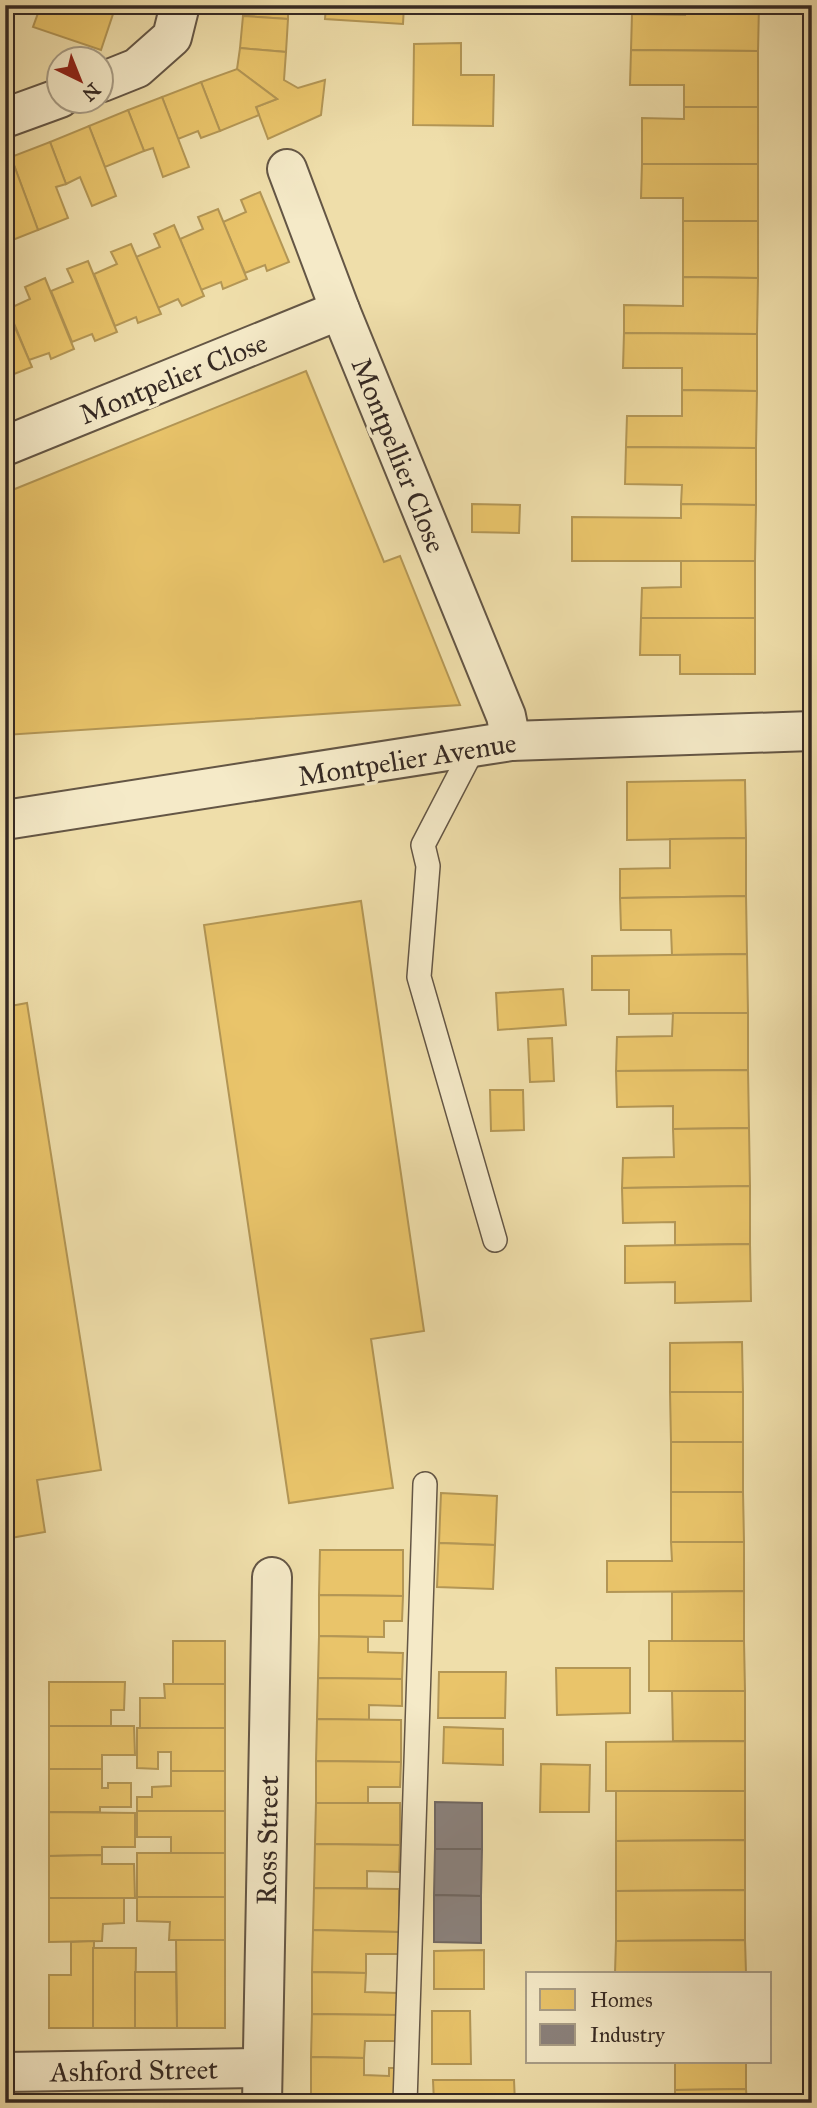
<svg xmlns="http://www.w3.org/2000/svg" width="817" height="2108" font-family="'IM FELL Great Primer',serif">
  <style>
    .homes { fill: #e9c46a; stroke: #b39655; stroke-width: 2 }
    .industry { fill: #8a817c; stroke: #706761; stroke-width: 2 }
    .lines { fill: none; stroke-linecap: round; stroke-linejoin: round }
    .service-casing { stroke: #645645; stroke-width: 26 }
    .minor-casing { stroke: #645645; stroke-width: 42 }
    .service { stroke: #f5eac8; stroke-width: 23 }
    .minor { stroke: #f5eac8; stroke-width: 38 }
    .labels { text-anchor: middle; stroke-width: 7; stroke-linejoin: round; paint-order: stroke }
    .street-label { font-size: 28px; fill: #352923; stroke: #f5eac8 }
  </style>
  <rect width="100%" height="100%" fill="#efdeaa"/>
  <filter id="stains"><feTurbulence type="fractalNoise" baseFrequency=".00286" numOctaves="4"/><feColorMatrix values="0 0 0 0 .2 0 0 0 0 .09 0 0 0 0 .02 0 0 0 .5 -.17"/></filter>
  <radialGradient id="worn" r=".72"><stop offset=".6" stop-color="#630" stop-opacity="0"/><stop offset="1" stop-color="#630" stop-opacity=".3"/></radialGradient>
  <g class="homes">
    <path d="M41 5H97L114 11 101 50 33 27Z"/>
    <path d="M244 5H311V14L288 13V19L243 16Z"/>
    <path d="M326 5H404L403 24 325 19Z"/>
    <path d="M685 5H759L758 51 631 50 632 14 685 15Z"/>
    <path d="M243 16 288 19 286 52 240 48Z"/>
    <path d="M461 43V75H494L493 126 413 125 414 44Z"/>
    <path d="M240 48 286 52 284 80 298 88 325 80 321 115 268 139 256 107 277 99 237 69Z"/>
    <path d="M631 50 758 51V107H684V85H630Z"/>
    <path d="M237 69 277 99 256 107 259 115 220 131 201 82Z"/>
    <path d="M201 82 220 131 201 138 198 131 178 139 162 97Z"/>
    <path d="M162 97 189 167 163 177 153 148 144 151 128 110Z"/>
    <path d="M684 107H758V164H642V118L684 119Z"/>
    <path d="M128 110 144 151 105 167 89 126Z"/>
    <path d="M89 126 116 196 92 206 80 177 66 184 50 142Z"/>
    <path d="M50 142 66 184 56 187 68 218 38 230 11 157Z"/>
    <path d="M11 157 38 230 5 243V160Z"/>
    <path d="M642 164H758V221H683V198H641Z"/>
    <path d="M260 192 289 262 267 271 265 265 245 273 223 222 246 212 241 200Z"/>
    <path d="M218 209 247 279 223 289 221 282 201 290 180 239 203 229 198 217Z"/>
    <path d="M683 221H758V278L683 277Z"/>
    <path d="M174 225 204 296 182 306 178 299 158 308 136 257 160 247 154 234Z"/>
    <path d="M131 244 161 314 138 323 136 317 115 326 94 274 117 264 111 252Z"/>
    <path d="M88 261 117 332 95 341 92 334 72 342 51 291 73 282 67 269Z"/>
    <path d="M683 277 758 278 757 334 624 333V305L683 306Z"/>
    <path d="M45 278 74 349 51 359 49 353 29 360 8 309 30 299 25 287Z"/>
    <path d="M5 304 32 367 9 376 5 369Z"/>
    <path d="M624 333 757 334V391L682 390V368H623Z"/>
    <path d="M306 371 384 562 400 556 460 705 5 735V493Z"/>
    <path d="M682 390 757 391 756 448 626 447 627 416H682Z"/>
    <path d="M626 447 756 448V505L681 504 682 485 625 484Z"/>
    <path d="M472 504 520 505 519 533 472 532Z"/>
    <path d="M681 504 756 505 755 561H572V517L681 518Z"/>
    <path d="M681 561H755V618H641L642 588 681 587Z"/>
    <path d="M641 618H755V674H680V655H640Z"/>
    <path d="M745 780 746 838 627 840V782Z"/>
    <path d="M746 838V896L620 898V869L670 868V839Z"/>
    <path d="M746 896 747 954 672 955 671 930H621L620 898Z"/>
    <path d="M361 901 424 1331 371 1339 393 1488 289 1503 204 925Z"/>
    <path d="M747 954 748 1013 629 1014V990H592V956Z"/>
    <path d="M563 989 566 1025 498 1030 496 993Z"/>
    <path d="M27 1003 101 1470 37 1480 45 1532 5 1539V1007Z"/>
    <path d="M673 1013H748V1070L616 1071 617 1037 672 1036Z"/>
    <path d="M552 1038 554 1081 530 1082 528 1039Z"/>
    <path d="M748 1070 749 1128 673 1129V1106L617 1107 616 1071Z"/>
    <path d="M490 1090H523L524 1130 491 1131Z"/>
    <path d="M749 1128 750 1186 622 1188 623 1158 674 1157 673 1129Z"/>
    <path d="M750 1186V1244L675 1245V1222L623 1223 622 1188Z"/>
    <path d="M750 1244 751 1301 675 1303V1282L625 1283V1246Z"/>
    <path d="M742 1342 743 1392H670V1343Z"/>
    <path d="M670 1392H743V1442H671Z"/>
    <rect x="671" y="1442" width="72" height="50"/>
    <path d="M671 1492H743L744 1542H671Z"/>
    <path d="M441 1493 497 1496 495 1545 439 1543Z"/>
    <path d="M671 1542H744V1591L607 1592V1561H672Z"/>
    <path d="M439 1543 495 1545 493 1589 437 1587Z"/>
    <path d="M320 1550H403V1596L319 1595Z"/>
    <path d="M744 1591V1641H672V1592Z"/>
    <path d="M319 1595 403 1596 402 1621H384V1637L319 1636Z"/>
    <path d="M319 1636 368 1637V1652L403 1653 402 1679 318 1678Z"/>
    <rect x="173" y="1641" width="52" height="43"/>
    <path d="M649 1641H744L745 1691H649Z"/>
    <path d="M556 1668H630V1713L557 1715Z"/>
    <path d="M439 1672H506L505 1718H438Z"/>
    <path d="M318 1678 402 1679V1706L369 1705V1720L317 1719Z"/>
    <path d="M49 1682H125L124 1710H111V1726H49Z"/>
    <path d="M164 1684H225V1728H140V1698H165Z"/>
    <path d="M672 1691H745V1741H673Z"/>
    <path d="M317 1719 401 1720V1762L316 1761Z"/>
    <path d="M49 1726H134L135 1755H102V1769H49Z"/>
    <path d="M444 1727 503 1729V1765L443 1763Z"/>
    <path d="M137 1728H225V1771H171V1752H158V1769L137 1768Z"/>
    <path d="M745 1741V1791H606V1742Z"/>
    <path d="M316 1761 401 1762 400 1787H368V1803H316Z"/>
    <path d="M541 1764 590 1765 589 1812H540Z"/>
    <path d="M49 1769H102V1788H108V1783H131V1807H100V1812H49Z"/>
    <path d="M171 1771H225V1811H137V1797H152V1787L171 1786Z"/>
    <path d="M616 1791H745V1840L616 1841Z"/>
    <path d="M316 1803H400V1845L315 1844Z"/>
    <path d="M137 1811H225V1853H171V1837H137Z"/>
    <path d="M49 1812 135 1813V1847H102V1855L49 1856Z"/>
    <path d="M745 1840V1890L616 1891V1841Z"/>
    <path d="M315 1844 400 1845 399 1872 367 1871V1888H314Z"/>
    <rect x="137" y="1853" width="88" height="44"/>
    <path d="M102 1855V1864H134L135 1898H49V1856Z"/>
    <path d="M314 1888 399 1889V1932L313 1930Z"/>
    <path d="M745 1890V1940L616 1941V1891Z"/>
    <path d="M137 1897H225V1940H169L170 1922 137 1921Z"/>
    <path d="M49 1898H124V1923L103 1924 102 1941 49 1942Z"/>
    <path d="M313 1930 399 1932V1954H366V1973L312 1972Z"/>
    <path d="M176 1940H225V2028H177Z"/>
    <path d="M745 1940 746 1973H615L616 1941Z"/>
    <path d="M94 1941 93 2028H49V1975H71V1942Z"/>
    <path d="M93 1948H136L135 2028H93Z"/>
    <path d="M484 1950V1989H434V1951Z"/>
    <path d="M135 1972H176L177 2028H135Z"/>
    <path d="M312 1972 366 1973 365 1992 398 1993V2015L312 2014Z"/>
    <path d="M432 2011H470L471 2064H432Z"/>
    <path d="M312 2014 398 2015V2041H365L364 2058 311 2057Z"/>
    <path d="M311 2057 364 2058V2075L389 2076V2068H399L398 2102 311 2100Z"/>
    <path d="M675 2061H746V2089L675 2090Z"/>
    <path d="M433 2080H514L515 2103H434Z"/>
    <path d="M746 2089 747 2103H675V2090Z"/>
  </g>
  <g class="industry">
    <path d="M435 1802 482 1803V1849H435Z"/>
    <path d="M435 1849H482L481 1896 434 1895Z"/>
    <path d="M434 1895 481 1896V1943L434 1942Z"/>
  </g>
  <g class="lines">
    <defs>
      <g id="service">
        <path d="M475 745 423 845 428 866 419 977 495 1240"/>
        <path d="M405 2103 425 1484"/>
      </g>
      <g id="minor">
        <path d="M102 82 137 68 172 37 180 5"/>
        <path d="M5 118 60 98"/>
        <path d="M287 169 340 310 506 716 511 741"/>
        <path d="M5 446 340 310"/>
        <path d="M5 820 511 741 812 731"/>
        <path d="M5 2072 262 2068"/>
        <path d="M262 2103 272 1577"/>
      </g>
    </defs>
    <use href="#service" class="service-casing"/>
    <use href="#minor" class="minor-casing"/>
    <use href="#service" class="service"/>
    <use href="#minor" class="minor"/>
  </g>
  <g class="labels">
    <g class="street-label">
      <text transform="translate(173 378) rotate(-22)" y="10">Montpelier Close</text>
      <text transform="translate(399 455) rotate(68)" y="10">Montpellier Close</text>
      <text transform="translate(407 759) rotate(-9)" y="10">Montpelier Avenue</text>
      <text transform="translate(267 1840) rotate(-89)" y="10">Ross Street</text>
      <text transform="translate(134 2070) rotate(-1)" y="10">Ashford Street</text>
    </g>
  </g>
  <rect width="817" height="2108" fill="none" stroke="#efdeaa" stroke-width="28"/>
  <rect x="7" y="7" width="803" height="2094" fill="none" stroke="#352923" stroke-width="3.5"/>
  <rect x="14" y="14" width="789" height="2080" fill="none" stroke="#352923" stroke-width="2"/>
  <rect x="526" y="1972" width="245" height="91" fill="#f5eac8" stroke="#a89d86" stroke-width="2"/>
  <rect x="540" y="1989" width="35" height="21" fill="#e9c46a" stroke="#a89d86" stroke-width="2"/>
  <text x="590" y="2007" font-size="21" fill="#352923">Homes</text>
  <rect x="540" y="2024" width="35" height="21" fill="#8a817c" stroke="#a89d86" stroke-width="2"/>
  <text x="590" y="2042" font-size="21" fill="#352923">Industry</text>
  <g transform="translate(80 80) rotate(137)"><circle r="33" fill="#f5eac8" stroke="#a89d86" stroke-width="2"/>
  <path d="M0-5L12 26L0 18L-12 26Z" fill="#8f2418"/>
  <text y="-10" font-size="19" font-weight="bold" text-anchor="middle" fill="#352923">N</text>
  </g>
  <rect width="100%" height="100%" filter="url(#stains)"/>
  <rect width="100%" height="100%" fill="url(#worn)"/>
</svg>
